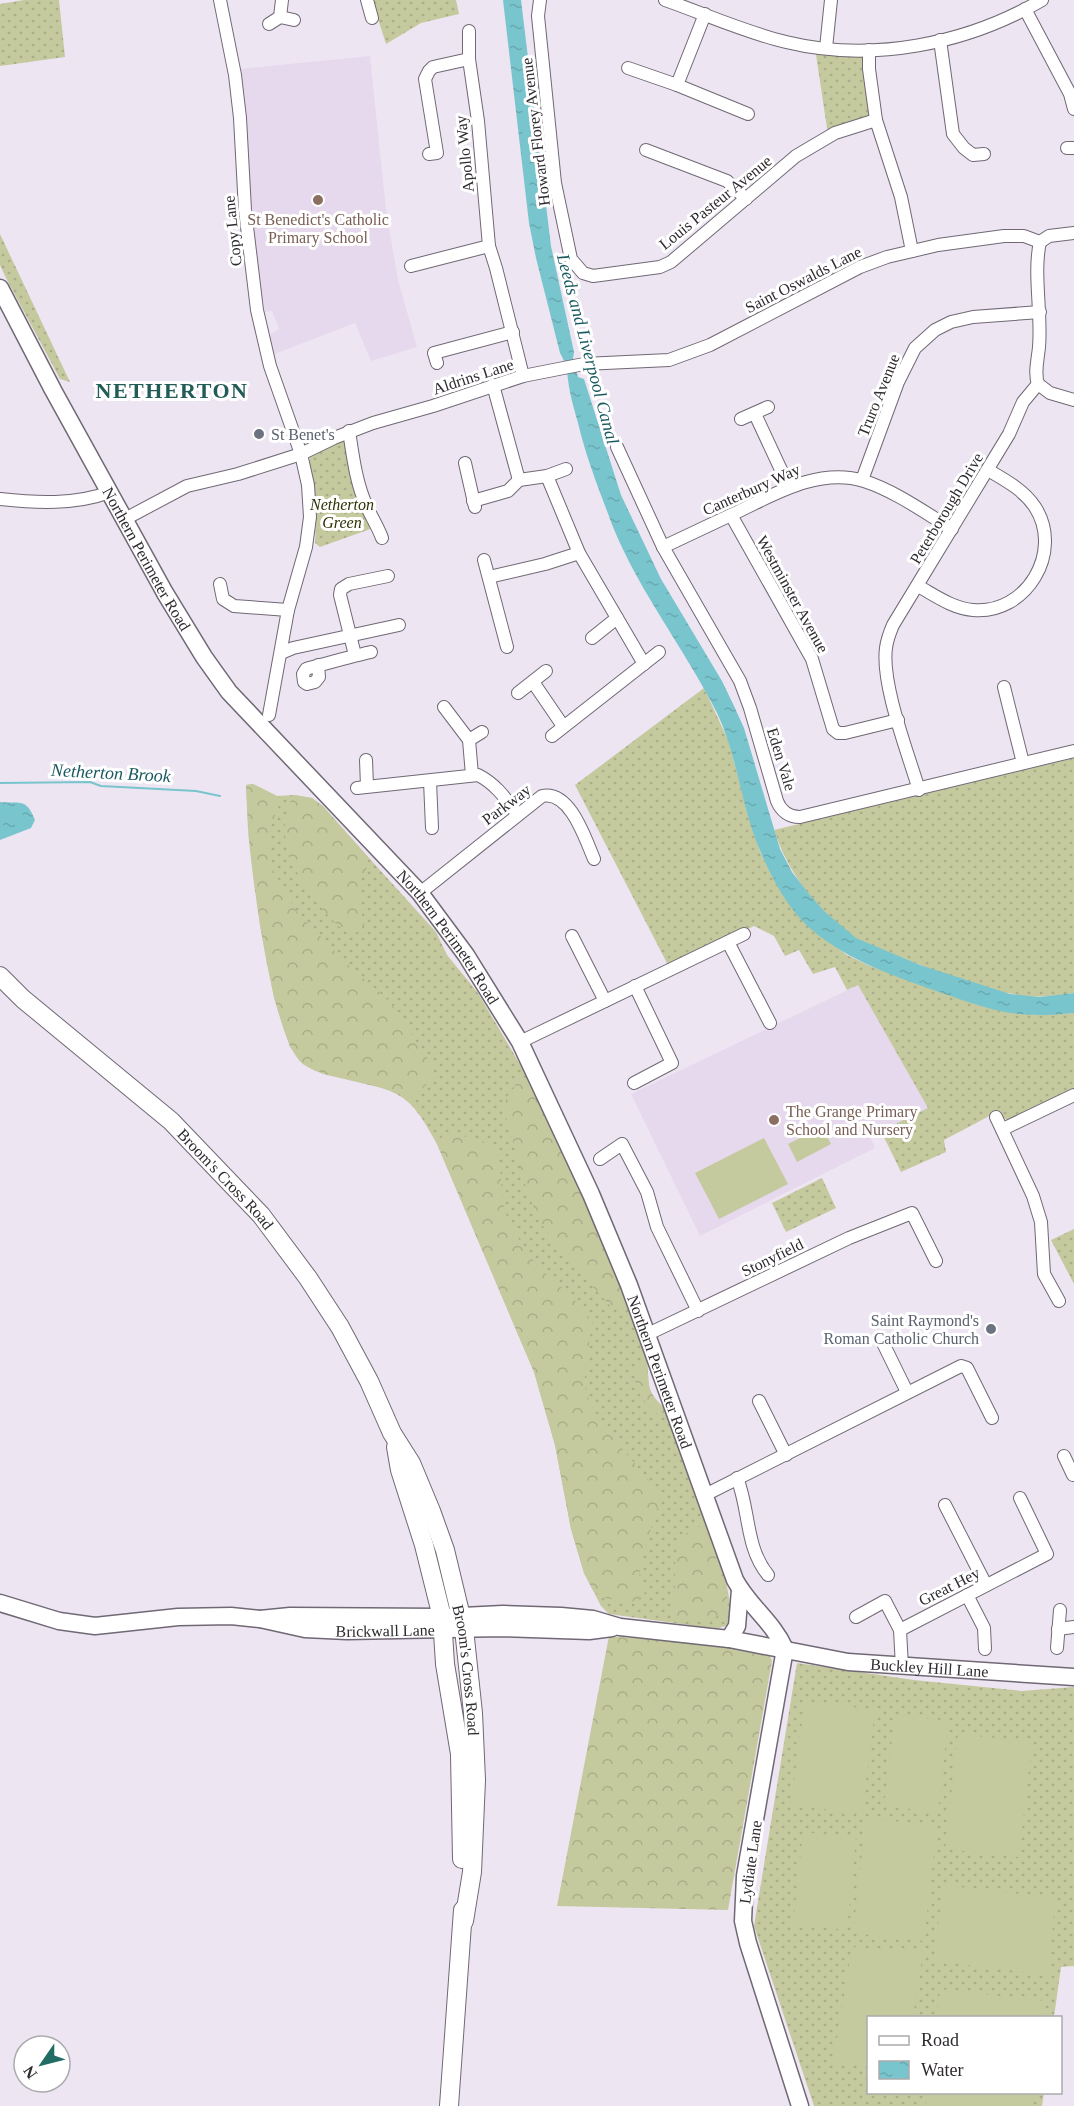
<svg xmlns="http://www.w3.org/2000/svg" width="1074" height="2106" font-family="'Times New Roman',serif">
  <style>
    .built { fill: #e6d9ed }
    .grass { fill: url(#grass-dots) }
    .forest { fill: url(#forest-crowns) }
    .garden { fill: #c5c99e }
    .water { fill: url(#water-ripples) }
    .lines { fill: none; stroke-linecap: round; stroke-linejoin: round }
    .stream { stroke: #79c5cd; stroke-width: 2 }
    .minor-casing { stroke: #706874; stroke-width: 14 }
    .major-casing { stroke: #706874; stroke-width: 19 }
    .highway-casing { stroke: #706874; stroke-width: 20 }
    .minor { stroke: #fff; stroke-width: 12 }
    .major { stroke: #fff; stroke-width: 16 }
    .highway { stroke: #fff; stroke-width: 18 }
    .education-dot { fill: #8d6e63; stroke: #fff; stroke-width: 2 }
    .worship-dot { fill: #6b7280; stroke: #fff; stroke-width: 2 }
    .labels { text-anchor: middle; stroke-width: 6; stroke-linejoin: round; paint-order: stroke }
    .street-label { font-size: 16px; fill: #2e2a2f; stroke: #fff }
    .education-label { font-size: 16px; fill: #785e54; stroke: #fff }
    .worship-label { font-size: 16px; fill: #5b616d; stroke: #fff; text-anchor: start }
    .park-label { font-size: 16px; font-style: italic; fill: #2f3103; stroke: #fff }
    .water-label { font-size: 18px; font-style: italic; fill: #195a60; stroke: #fff }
    .district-label { font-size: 22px; font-weight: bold; letter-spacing: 1.5px; fill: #225c57; stroke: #fff }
  </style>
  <defs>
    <pattern id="grass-dots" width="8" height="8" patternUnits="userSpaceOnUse" patternTransform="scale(1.5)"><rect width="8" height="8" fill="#c5c99e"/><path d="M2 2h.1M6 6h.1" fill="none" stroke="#aaad88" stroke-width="1.8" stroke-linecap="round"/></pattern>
    <pattern id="forest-crowns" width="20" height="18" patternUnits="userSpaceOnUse" patternTransform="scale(1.5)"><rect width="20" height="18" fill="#c5c99e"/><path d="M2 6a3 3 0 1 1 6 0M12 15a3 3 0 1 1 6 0" fill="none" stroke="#aaad88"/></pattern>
    <pattern id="water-ripples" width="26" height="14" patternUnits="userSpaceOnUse" patternTransform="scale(1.5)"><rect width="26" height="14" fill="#79c5cd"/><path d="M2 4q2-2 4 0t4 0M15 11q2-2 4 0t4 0" fill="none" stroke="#69a9b0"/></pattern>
  </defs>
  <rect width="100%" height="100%" fill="#eee5f3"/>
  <g class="built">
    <path d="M370 56 386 210 398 280 417 347 371 361 355 323 272 355 269 338 271 334 279 329 272 311 265 312 257 266 239 69Z"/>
    <path d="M858 985 928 1108 870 1136 875 1148 700 1236 631 1094Z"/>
  </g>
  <g class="grass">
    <path d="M24 0H59L65 57 0 66V4Z"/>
    <path d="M372 0H456L459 14 421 23 386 44Z"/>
    <path d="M815 48 867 52 874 118 828 135Z"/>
    <path d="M0 234 70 382 60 379 6 278 0 265Z"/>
    <path d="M346 438 376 527 320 547 315 543 317 503 309 462 310 457Z"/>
    <path d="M704 688 728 740 754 834 761 854 789 903 810 928 847 955 870 966 985 1007 1019 1014 1041 1015 1074 1013V1091L1009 1121 995 1113 944 1140 946 1152 901 1172 881 1131 928 1108 858 985 847 990 835 967 813 974 799 950 785 956 774 936 754 926 669 967 575 785Z"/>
    <path d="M1074 758V993C1057 995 1040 998 1024 996 981 990 937 972 897 956 880 950 862 944 848 933 814 907 787 870 774 830Z"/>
    <path d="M253 784 277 796 294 795 312 798 323 807 436 932 447 955 478 993 528 1078 616 1273 647 1362C650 1387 645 1390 665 1409 680 1449 741 1591 729 1625L719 1628 704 1627 609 1614 601 1606 584 1573 571 1529 555 1445 534 1372 437 1144C408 1090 399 1092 342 1078 329 1075 314 1072 303 1064 273 1042 253 882 249 840 247 822 247 804 246 785Z"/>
    <path d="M822 1178 836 1208 786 1232 772 1203Z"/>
    <path d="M1074 1229V1284L1051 1240Z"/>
    <path d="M797 1663 914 1680 1022 1691 1074 1687V1966L1061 1967 1054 2017 868 2018V2092L1044 2093 1042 2106H814L754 1926Z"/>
  </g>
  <g class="forest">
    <path d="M253 784 277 796 280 802 268 834 272 868 297 912 346 963 390 1002 434 1068 433 1078 414 1097 406 1098 391 1090 323 1074 303 1064 290 1047 274 998 260 925 249 839 246 785Z"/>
    <path d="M294 795 312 798 323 806 368 857C369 871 363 873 360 884 357 897 360 911 365 923L360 931C357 932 354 933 351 933 334 931 293 871 288 854 283 835 283 812 294 795Z"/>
    <path d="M521 1077 528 1078 560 1138 616 1273 627 1305 625 1312 613 1309 574 1266 544 1228 528 1195 505 1113 506 1098Z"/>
    <path d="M446 1134C459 1136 481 1137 490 1146 506 1163 498 1187 504 1207 506 1217 513 1228 517 1236 523 1246 530 1258 538 1266 556 1285 579 1299 592 1322L584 1384 590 1403 603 1426 658 1491 660 1500 641 1561 639 1580 645 1592 641 1599 627 1603 606 1598 594 1592 584 1573 571 1529 555 1445 534 1372 437 1144 439 1139Z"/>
    <path d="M647 1362C650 1387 645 1389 665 1409L664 1415H658C643 1401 626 1383 640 1363Z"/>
    <path d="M703 1525 708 1534 727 1597 725 1611 708 1622 680 1620 671 1614C670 1604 675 1601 675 1592 676 1564 669 1534 703 1525Z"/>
    <path d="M609 1636 696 1643 769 1653 772 1661 728 1910 557 1906Z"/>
  </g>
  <g class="garden">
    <path d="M822 1127 831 1144 797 1162 788 1144Z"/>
    <path d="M764 1138 788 1184 719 1219 695 1173Z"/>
    <path d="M805 1701 875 1710 862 1814 791 1805Z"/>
    <path d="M895 1714 948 1721 938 1812 884 1806Z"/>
    <path d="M958 1734 1032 1742 1019 1857 945 1849Z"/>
    <path d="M866 1818 937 1826 924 1941 853 1933Z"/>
    <path d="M803 1832 856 1838 847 1930 793 1924Z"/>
    <path d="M943 1885 1055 1898 1049 1975 934 1961Z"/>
    <path d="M852 1947 923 1952 913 2017 868 2018V2064L833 2062Z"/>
    <path d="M940 1989 1045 2001 1043 2017H937Z"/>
    <path d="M927 2093V2092L1034 2093 1032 2106H926Z"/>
  </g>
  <g class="water">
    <path d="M503 0H521L551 246 574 352 573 359 578 377 584 379 621 495 661 579 722 681 734 706 744 728 780 849 792 872 809 894 824 911 856 938 920 965 1010 994 1039 997 1074 993V1013C1056 1015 1037 1016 1019 1014 991 1011 965 1001 939 992 894 976 849 961 812 930 789 911 773 880 761 853 741 808 738 757 717 713 683 645 632 583 607 511 596 482 585 453 578 423 575 413 572 402 570 392 567 377 568 366 560 353L536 258 529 223Z"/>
    <path d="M0 802C20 804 26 797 35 820L31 828 0 840Z"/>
  </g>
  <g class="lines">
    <path class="stream" d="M0 783 90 782 101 786 196 791 220 796"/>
    <defs>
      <g id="minor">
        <path d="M220 0 235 75 240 118 245 210 257 310 270 366 301 454 308 485 310 517 306 547 288 610 269 715"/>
        <path d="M367 0 372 18"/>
        <path d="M540 0 538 16 555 183 571 259 583 273 593 276 660 267 671 262 796 156 835 133 876 120"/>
        <path d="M665 0C705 14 744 32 786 42 872 63 967 44 1042 0"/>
        <path d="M1025 9 1070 94 1074 109"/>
        <path d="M280 17 282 0"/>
        <path d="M269 24 280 17 294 20"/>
        <path d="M469 31V59L478 121 489 246 496 268 523 376"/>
        <path d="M940 40 953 134 964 148 973 155 984 154"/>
        <path d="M826 48 831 0"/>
        <path d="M869 50V69L876 120 901 197 912 251"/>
        <path d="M628 68 677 85 748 114"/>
        <path d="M677 85 705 14"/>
        <path d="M1067 148H1074"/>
        <path d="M646 150 727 181 746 199"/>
        <path d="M429 154 437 153 425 79 429 71 433 67 469 59"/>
        <path d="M1040 242 1049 236 1074 233"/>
        <path d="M411 266 489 246"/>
        <path d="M437 363 434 353 513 332"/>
        <path d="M1038 384C1034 372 1038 359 1039 347 1042 313 1033 273 1040 242"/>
        <path d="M1038 384 1050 393 1074 400"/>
        <path d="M493 385 519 480"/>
        <path d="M755 414 789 487"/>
        <path d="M741 419 768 407"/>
        <path d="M349 431C353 457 356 483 367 507 372 518 378 527 382 538"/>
        <path d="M617 447 663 547 740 681 750 708 777 801C781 811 789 817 800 817L1074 751"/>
        <path d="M465 463 475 507"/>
        <path d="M547 476 579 553 644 664"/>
        <path d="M862 480 898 382 915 348 935 330 951 322 973 317 1040 312"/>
        <path d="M0 499C36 503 75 505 110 492"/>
        <path d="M473 501 508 491 519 480 547 476 566 469"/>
        <path d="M731 515 812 659 833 729 838 733H845L898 720"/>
        <path d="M125 519 187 486 238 474 301 454 334 438 373 423 433 406 523 376 584 364 669 360 710 345 860 267 887 257 938 245 1004 236H1024L1040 242"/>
        <path d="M663 547C686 536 710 525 733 514 773 495 818 467 864 481 895 491 924 512 952 529"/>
        <path d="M484 560 507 647"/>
        <path d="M489 577 545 564 579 553"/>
        <path d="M220 584 223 599 234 606 288 610"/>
        <path d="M918 586C936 596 952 608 973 610 1026 615 1064 552 1035 507 1024 490 1005 480 988 470"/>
        <path d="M592 638 617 618"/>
        <path d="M281 653 293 648 399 625"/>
        <path d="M355 655 340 595 341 589 349 584 388 576"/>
        <path d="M318 665 319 677 315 682 307 684 304 682 303 674 306 669C328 663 349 657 371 652"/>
        <path d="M533 682 563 726"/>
        <path d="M1004 687 1023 763"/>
        <path d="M518 693 546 671"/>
        <path d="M444 707 469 740 472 775"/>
        <path d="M552 736 659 652"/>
        <path d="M469 740 482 732"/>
        <path d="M366 760 367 786"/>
        <path d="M430 781 432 828"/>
        <path d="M357 788 478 775C496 784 506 799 518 815"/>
        <path d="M919 790C908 753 881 684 886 648 887 640 890 632 893 625L1009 434 1023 402 1038 384"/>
        <path d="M420 893 542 796C570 790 585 838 594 859"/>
        <path d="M572 936 605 1001"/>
        <path d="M728 942 770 1023"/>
        <path d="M520 1042 744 934"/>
        <path d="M634 1083 672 1063 635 986"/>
        <path d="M996 1117 1033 1196 1041 1222 1044 1274 1059 1301"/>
        <path d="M1003 1129 1074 1095"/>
        <path d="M600 1159 622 1144 647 1192 657 1227 698 1311"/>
        <path d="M648 1334 849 1238 912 1213 936 1261"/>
        <path d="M882 1341 907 1392"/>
        <path d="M759 1401 786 1455"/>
        <path d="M1064 1456 1073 1475 1074 1474"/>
        <path d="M737 1478C750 1510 745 1547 768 1575"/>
        <path d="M705 1495 961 1366 967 1368 992 1418"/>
        <path d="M945 1505 986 1585"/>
        <path d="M967 1595 984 1628 985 1649"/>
        <path d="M856 1617 885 1601 900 1630"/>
        <path d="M1058 1629 1074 1627"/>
        <path d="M1057 1648 1060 1610"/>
        <path d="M902 1667 900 1630 1047 1554 1020 1498"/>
      </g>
      <g id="major">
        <path id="s1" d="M0 288 53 390 165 593 204 657 229 692 420 893 466 955 520 1042 591 1194 629 1285 735 1580C749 1606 773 1622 785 1649"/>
        <path id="s2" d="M0 1603 59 1621 95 1626 178 1617 231 1616 260 1619 305 1629 347 1631 501 1628 589 1631 612 1628"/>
        <path id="s3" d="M260 1619 290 1616 442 1617 503 1614 561 1616 593 1619 620 1627 729 1639 848 1662 1074 1677"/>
        <path d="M729 1639 737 1626 740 1590"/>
        <path d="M785 1649 745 1876 743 1921 748 1943 800 2106"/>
      </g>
      <g id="highway">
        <path id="s4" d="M0 976 23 999 171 1121 261 1215 308 1278 340 1327 369 1381 392 1433 411 1463 431 1511 445 1550 464 1629 473 1713 476 1780 472 1872 464 1921"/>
        <path d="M396 1447 400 1470 424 1545 442 1617 445 1664 460 1754 462 1859"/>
        <path d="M449 2106 463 1910"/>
      </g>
    </defs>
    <use href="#minor" class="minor-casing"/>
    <use href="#major" class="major-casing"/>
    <use href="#highway" class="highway-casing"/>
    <use href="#minor" class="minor"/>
    <use href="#major" class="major"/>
    <use href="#highway" class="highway"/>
  </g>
  <g class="education-dot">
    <circle cx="318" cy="200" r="6"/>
    <circle cx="774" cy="1120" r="6"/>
  </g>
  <g class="worship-dot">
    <circle cx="259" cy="434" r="6"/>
    <circle cx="991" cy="1329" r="6"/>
  </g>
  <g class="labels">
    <g class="street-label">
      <text transform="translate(535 132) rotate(-97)" y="6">Howard Florey Avenue</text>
      <text transform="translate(464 154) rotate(-96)" y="6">Apollo Way</text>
      <text transform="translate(715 202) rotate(-39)" y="6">Louis Pasteur Avenue</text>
      <text transform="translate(232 231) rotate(-96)" y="6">Copy Lane</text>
      <text transform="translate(803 279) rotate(-27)" y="6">Saint Oswalds Lane</text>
      <text transform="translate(473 376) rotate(-18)" y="6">Aldrins Lane</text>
      <text transform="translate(878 395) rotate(-68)" y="6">Truro Avenue</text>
      <text transform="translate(751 489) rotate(-24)" y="6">Canterbury Way</text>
      <text transform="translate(946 508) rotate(-59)" y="6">Peterborough Drive</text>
      <text dy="6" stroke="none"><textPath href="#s1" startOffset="308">Northern Perimeter Road</textPath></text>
      <text transform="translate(793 594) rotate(61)" y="6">Westminster Avenue</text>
      <text transform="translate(782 759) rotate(73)" y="6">Eden Vale</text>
      <text transform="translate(506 804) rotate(-37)" y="6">Parkway</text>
      <text dy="6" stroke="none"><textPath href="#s1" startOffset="794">Northern Perimeter Road</textPath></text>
      <text dy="6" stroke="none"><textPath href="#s4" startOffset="304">Broom's Cross Road</textPath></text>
      <text transform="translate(772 1257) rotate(-26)" y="6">Stonyfield</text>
      <text dy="6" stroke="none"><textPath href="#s1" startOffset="1280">Northern Perimeter Road</textPath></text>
      <text transform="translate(949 1586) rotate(-27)" y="6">Great Hey</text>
      <text dy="6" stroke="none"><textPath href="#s2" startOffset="390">Brickwall Lane</textPath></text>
      <text dy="6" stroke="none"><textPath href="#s3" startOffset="674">Buckley Hill Lane</textPath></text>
      <text dy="6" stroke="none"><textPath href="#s4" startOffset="861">Broom's Cross Road</textPath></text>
      <text transform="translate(750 1862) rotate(-82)" y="6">Lydiate Lane</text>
    </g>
    <g class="education-label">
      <text x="318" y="225">St Benedict's Catholic<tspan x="318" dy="18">Primary School</tspan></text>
      <text x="786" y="1117" text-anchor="start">The Grange Primary<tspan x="786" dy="18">School and Nursery</tspan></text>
    </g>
    <g class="worship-label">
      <text x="271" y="440">St Benet's</text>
      <text x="979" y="1326" text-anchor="end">Saint Raymond's<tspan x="979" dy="18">Roman Catholic Church</tspan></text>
    </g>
    <g class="park-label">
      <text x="342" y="510">Netherton<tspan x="342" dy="18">Green</tspan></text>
    </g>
    <g class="water-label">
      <text transform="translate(588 349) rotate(75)" y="6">Leeds and Liverpool Canal</text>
      <text transform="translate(111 773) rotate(3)" y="6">Netherton Brook</text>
    </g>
    <g class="district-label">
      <text x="172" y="398">NETHERTON</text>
    </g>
  </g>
  <rect x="867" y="2016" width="195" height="78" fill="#ffffff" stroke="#abaaac" stroke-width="1.5"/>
  <rect x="879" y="2036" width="30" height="9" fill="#ffffff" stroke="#abaaac" stroke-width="1.5"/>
  <text x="921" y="2046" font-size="18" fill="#2e2a2f">Road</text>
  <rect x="879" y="2061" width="30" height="18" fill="url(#water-ripples)" stroke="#abaaac" stroke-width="1.5"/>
  <text x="921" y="2076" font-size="18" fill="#2e2a2f">Water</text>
  <g transform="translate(42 2064) rotate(235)"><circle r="28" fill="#ffffff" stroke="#abaaac" stroke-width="1.5"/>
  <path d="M0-4.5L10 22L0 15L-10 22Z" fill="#226c66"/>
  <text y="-9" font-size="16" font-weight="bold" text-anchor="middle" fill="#2e2a2f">N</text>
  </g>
</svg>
